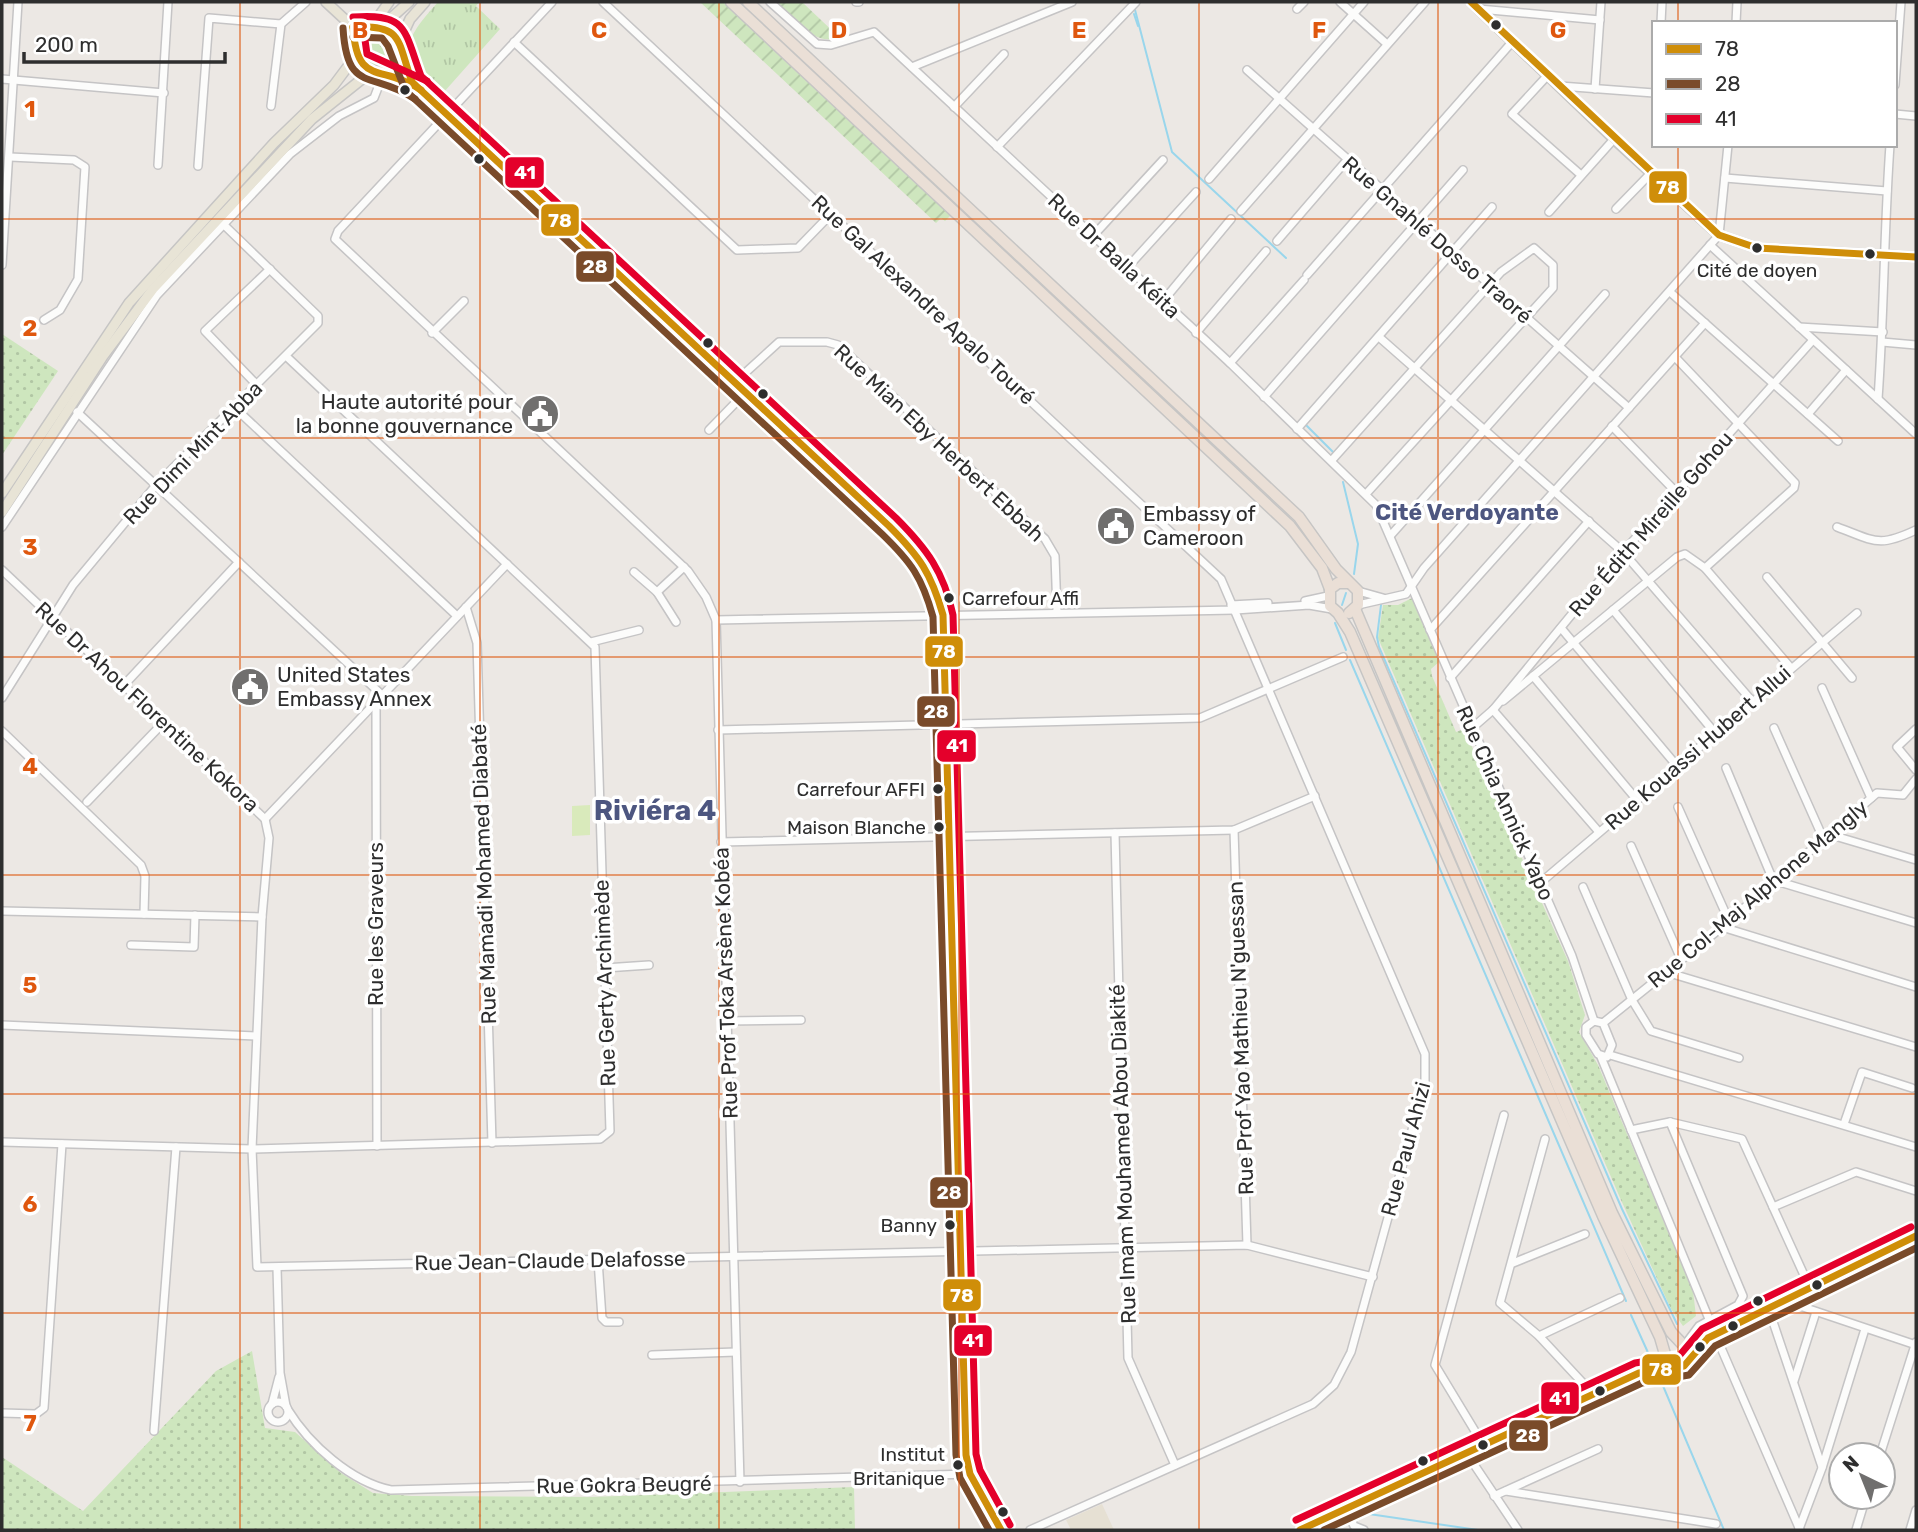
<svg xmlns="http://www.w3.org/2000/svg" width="1918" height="1532" font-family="Rubik,sans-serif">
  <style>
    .education { fill: #e6e0d3 }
    .grass { fill: url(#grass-dots) }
    .park { fill: url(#park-tufts) }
    .garden { fill: url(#garden-furrows) }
    .pitch { fill: #d9eabb }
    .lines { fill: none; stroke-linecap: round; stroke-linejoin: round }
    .stream { stroke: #99d6ec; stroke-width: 2 }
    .minor-casing { stroke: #c5c4c5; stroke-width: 10 }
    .major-casing { stroke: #c6c5c4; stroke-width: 12 }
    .highway-casing { stroke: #c6c5c4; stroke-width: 13 }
    .minor { stroke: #fcfcfb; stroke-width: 7 }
    .major { stroke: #e8e4d6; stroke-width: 9 }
    .highway { stroke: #eadfd6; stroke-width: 10 }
    .bus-1-casing { stroke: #fff; stroke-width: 12 }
    .bus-2-casing { stroke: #fff; stroke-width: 12 }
    .bus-3-casing { stroke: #fff; stroke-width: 12 }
    .bus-1 { stroke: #cf8e09; stroke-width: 7 }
    .bus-2 { stroke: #7a4b2a; stroke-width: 7 }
    .bus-3 { stroke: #e4002b; stroke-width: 7 }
    .grid { fill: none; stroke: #df570e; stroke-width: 2; stroke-opacity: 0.55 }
    .bus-dot { fill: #2e2e2e; stroke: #fff; stroke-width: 2.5 }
    .labels { text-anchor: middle; stroke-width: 7; stroke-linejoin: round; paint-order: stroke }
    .bus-label { font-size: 19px; fill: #2e2e2e; stroke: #fff; text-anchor: end }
    .street-label { font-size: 21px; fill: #2e2e2e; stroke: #fff }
    .poi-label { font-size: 21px; fill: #2e2e2e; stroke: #fff; text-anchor: start }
    .neighbourhood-label { font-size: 23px; font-weight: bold; fill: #4d5680; stroke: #fff }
    .district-label { font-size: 28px; font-weight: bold; fill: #4d5680; stroke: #fff }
    .grid-label { font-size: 23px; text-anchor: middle; font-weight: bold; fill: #df570e; stroke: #fff; stroke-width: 7; stroke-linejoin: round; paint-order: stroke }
    .line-badge { stroke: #fff; stroke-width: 2.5 }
    .badge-label { font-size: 19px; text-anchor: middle; font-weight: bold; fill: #fff }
  </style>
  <defs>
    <pattern id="grass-dots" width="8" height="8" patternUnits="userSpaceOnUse" patternTransform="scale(1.75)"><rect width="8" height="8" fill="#cee6be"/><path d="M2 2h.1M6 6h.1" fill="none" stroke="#b1c6a4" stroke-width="1.8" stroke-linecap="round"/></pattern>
    <pattern id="park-tufts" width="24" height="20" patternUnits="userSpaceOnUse" patternTransform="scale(1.75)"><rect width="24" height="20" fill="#cee6be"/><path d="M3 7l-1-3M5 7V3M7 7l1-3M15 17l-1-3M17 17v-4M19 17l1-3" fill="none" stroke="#b1c6a4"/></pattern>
    <pattern id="garden-furrows" width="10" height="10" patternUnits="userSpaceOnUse" patternTransform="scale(1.75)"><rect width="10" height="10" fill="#cee6be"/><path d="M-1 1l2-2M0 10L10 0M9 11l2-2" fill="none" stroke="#b1c6a4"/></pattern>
  </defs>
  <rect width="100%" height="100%" fill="#ece8e4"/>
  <path class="education" d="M1102 1504 1114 1530H1071L1066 1520Z"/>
  <g class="grass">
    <circle cx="376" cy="49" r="19"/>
    <path d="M2 334 58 371 2 455Z"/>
    <path d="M1412 598 1439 662 1431 669 1432 676 1456 732 1464 729 1568 961 1585 1015 1579 1032 1598 1065 1693 1291 1696 1316 1683 1326 1671 1309 1621 1200 1378 638 1383 605H1398Z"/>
    <path d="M252 1351 265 1428 295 1432 341 1473 373 1493 412 1496 592 1497 854 1487 855 1530H2V1457L83 1511 216 1371Z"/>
  </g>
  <path class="park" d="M438 2H479L476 6 500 29 444 92C394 59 402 42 438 2Z"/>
  <g class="garden">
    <path d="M700 2H723L951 215 945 221 941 218 936 223Z"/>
    <path d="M776 2H802L840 38C812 46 795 19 776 2Z"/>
  </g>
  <path class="pitch" d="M590 805V835L572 836V806Z"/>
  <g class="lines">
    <g class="stream">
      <path d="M1134 6 1172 152 1286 258"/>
      <path d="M1134 14 1138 26"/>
      <path d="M1306 425 1334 453"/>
      <path d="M1343 482 1358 544 1354 574"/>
      <path d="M1342 605 1346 593"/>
      <path d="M1381 605 1377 637 1379 647 1622 1209 1677 1324"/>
      <path d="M1335 623 1346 650"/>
      <path d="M1350 660 1626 1301"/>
      <path d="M1631 1315 1650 1357"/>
      <path d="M1658 1374 1724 1530"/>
      <path d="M1369 1514 1478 1530"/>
    </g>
    <defs>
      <g id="minor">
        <path d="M552 2 338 231 335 239 688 571 706 597 716 620 740 1482"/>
        <path d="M603 2 1221 579 1425 1054V1083L1351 1352 1334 1385 1313 1404 1030 1530"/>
        <path d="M770 2 817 44 831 45 874 32 1230 363 1376 505 1572 956 1594 1021"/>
        <path d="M856 2H859"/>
        <path d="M1340 2 1387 44"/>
        <path d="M1297 9 1304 2"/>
        <path d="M1479 9 1600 20"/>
        <path d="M1661 23 1662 2"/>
        <path d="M1736 23 1737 2"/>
        <path d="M514 42 737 250 798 248 831 214"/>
        <path d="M912 67 1072 2"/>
        <path d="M1247 70 1629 408"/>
        <path d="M1548 75 1512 114 1581 175"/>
        <path d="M2 79 164 93"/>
        <path d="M1895 85 1901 2"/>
        <path d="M1560 86 1654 93"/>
        <path d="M1595 89 1601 2"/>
        <path d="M271 106 281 24 306 2"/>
        <path d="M954 107 1004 54"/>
        <path d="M1895 114 1916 116"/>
        <path d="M997 147 1136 2"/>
        <path d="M10 157 74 160 85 167 78 279 60 310 44 320"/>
        <path d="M158 165 168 2"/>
        <path d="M198 166 209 18 281 24"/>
        <path d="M1725 178 1887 191"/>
        <path d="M1209 179 1364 2"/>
        <path d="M1616 209 1651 173"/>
        <path d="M1241 211 1425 2"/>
        <path d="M1549 212 1614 139"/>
        <path d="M1093 236 1163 160"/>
        <path d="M1277 241 1347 160"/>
        <path d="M1710 245 1916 434"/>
        <path d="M2 265 18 2"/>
        <path d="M1127 268 1196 192"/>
        <path d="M1307 275 1513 41"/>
        <path d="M1670 292 1838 441"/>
        <path d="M1163 301 1231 219"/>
        <path d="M1799 327 1883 332"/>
        <path d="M432 333 464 301"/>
        <path d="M1196 333 1266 251"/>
        <path d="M1379 337 1623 552 1752 701"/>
        <path d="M1882 342 1916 345"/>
        <path d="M1675 357 1795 483 1794 488 1705 568"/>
        <path d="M1230 363 1304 280"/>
        <path d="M734 383 779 342H827L838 345 1045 539 1055 556 1057 612"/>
        <path d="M257 385 205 331 270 269"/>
        <path d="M1264 397 1463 170"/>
        <path d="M1878 399C1884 314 1884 230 1890 145"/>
        <path d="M235 408 457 616"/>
        <path d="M77 412 382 695"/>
        <path d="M1808 414 1846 370"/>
        <path d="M1612 426 1677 493"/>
        <path d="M1297 429 1492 207"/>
        <path d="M709 430 745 393"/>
        <path d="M1332 460 1501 272 1534 248 1553 265V288L1366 494"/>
        <path d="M2 527 157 295 290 154 339 116 374 98 379 85 378 72"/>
        <path d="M1837 527C1875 541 1878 548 1916 530"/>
        <path d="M1391 535 1605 294"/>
        <path d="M2 570 265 819 269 838 262 917 252 1149 257 1267 1247 1245 1373 1277"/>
        <path d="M634 572 657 592 676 622"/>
        <path d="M1767 577 1852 678"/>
        <path d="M1358 591 1383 598"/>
        <path d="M657 592 684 567"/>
        <path d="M1305 601 1328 596"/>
        <path d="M1231 605 1268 603"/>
        <path d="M1358 605 1406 594 1424 568 1719 235 1728 145"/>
        <path d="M466 607 477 643 492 1143"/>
        <path d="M1613 610 1715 733"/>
        <path d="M716 620 1235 610 1309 605 1332 609"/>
        <path d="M1561 628 1677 766"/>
        <path d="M1430 630 1705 323"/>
        <path d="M591 642 639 630"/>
        <path d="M1533 676 1637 800"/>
        <path d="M1450 678 1589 521"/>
        <path d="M124 685 239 562"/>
        <path d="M1822 688 1871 798"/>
        <path d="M2 698 73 585 157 484 318 323V316L223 224"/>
        <path d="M1503 701 1677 557 1685 554 1705 568 1791 668"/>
        <path d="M376 702 377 1146"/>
        <path d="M1774 728 1823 838"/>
        <path d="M1471 729 1494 709"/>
        <path d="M1916 729 1897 747 1916 770"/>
        <path d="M718 730 1200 718 1343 657"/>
        <path d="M2 731 141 865 145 876 144 914"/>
        <path d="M1726 768 1773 880 1916 923"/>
        <path d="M87 802 164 722"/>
        <path d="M1678 807 1729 921"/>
        <path d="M265 819 507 564"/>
        <path d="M1234 830 1247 1245"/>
        <path d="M1599 832 1493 710 1623 552 1813 340"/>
        <path d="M1115 833 1128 1358 1175 1465"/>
        <path d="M1828 834 1916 860"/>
        <path d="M721 842 1234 830 1315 796"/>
        <path d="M1631 846 1681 959"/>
        <path d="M1540 883 1857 613"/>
        <path d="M1583 887 1632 1000 1651 1031 1739 1058"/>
        <path d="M2 911 262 917"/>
        <path d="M1722 927 1916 987"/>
        <path d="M131 945 194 947 195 915"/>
        <path d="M605 968 649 965"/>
        <path d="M1666 972 1916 1047"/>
        <path d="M727 1021 801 1020"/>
        <path d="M1594 1021 1603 1023 1612 1045 1607 1057 1598 1054 1586 1035V1027Z"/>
        <path d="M1603 1023 1722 927 1877 793 1903 795 1916 779"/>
        <path d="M2 1025 256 1036"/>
        <path d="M1610 1055 1916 1147"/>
        <path d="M1601 1057 1709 1319"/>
        <path d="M1670 1122 1743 1296 1738 1305 1699 1326 1684 1346"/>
        <path d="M1844 1124 1862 1072 1912 1088"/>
        <path d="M1631 1130 1670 1122 1742 1139 1809 1286"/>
        <path d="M1545 1139 1500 1303 1539 1336 1594 1395"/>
        <path d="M2 1142 252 1149 600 1139 610 1131 595 647 287 357"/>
        <path d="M1773 1207 1856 1172 1916 1191"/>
        <path d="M598 1260 602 1318 606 1322H619"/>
        <path d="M1513 1263 1585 1234"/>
        <path d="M277 1268 280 1373 286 1406"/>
        <path d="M1790 1296 1797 1305 1916 1345"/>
        <path d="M1768 1307 1822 1467"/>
        <path d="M1715 1334 1800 1530"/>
        <path d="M1539 1336 1620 1298"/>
        <path d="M652 1355 736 1352"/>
        <path d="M1794 1381 1816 1312"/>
        <circle cx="278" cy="1412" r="10"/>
        <path d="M272 1404 279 1377"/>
        <path d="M288 1410C309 1444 351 1482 391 1490L970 1474"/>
        <path d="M2 1413 36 1414 44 1408 62 1144"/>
        <path d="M154 1431 176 1147"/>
        <path d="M1484 1446 1435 1365 1504 1115"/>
        <path d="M1467 1454 1518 1530"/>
        <path d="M1880 1455 1916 1342"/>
        <path d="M1506 1491 1716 1524"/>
        <path d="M1494 1496 1598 1449"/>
        <path d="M1346 1509 1354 1526 1364 1530"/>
        <path d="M1799 1529 1822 1468 1865 1329"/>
        <path d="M1856 1530 1866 1497"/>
        <path d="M1910 1530 1916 1510"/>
      </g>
      <g id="major">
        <path d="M326 2 353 27"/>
        <path d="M1471 2 1614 139 1719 235 1757 248 1916 257"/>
        <circle cx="377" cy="48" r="23"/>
        <path d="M372 26 389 2"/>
        <path d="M382 26 409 2"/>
        <path d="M399 43 410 19 425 2"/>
        <path d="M400 52 412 82 889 526 911 548 933 579 943 615 966 1455 970 1474 1001 1530"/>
        <path d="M380 72 412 82"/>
        <path d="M2 493 129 303 274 143 334 85 355 57"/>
        <path d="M2 512 103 356 153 289 312 119 372 71"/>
        <path d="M1684 1346 1708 1338 1916 1236"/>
        <path d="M1690 1356 1706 1340"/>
        <path d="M1648 1371 1671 1367"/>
        <path d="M1300 1530 1594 1395 1639 1373 1666 1356"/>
      </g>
      <g id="highway">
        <path d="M731 2 1290 526 1322 568 1330 589"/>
        <path d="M748 2 1299 517 1336 569 1358 591V605L1349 613"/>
        <path d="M1348 583H1338L1330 589V606L1338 613 1350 632 1603 1216 1660 1337 1667 1361 1675 1368 1684 1366 1689 1360 1687 1349 1671 1332 1612 1213 1355 609"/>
      </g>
    </defs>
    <use href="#minor" class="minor-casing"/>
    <use href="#major" class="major-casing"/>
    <use href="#highway" class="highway-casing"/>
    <use href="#minor" class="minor"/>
    <use href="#major" class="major"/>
    <use href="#highway" class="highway"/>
    <defs>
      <g id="bus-1">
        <path d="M1471 2 1719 235 1757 248 1916 257"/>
        <path d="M353 27C404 24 397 41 412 82L889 526C920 557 931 573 943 615L966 1455 970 1474 1001 1530"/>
        <path d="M353 27C357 88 381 63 421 90"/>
        <path d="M1300 1530 1639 1373 1684 1366 1708 1338 1916 1236"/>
      </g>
      <g id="bus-2">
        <path d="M343 28C347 95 372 70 415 99"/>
        <path d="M353 37 382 38 388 46 405 90 882 534C911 562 922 577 933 617L956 1455 960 1478 989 1530"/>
        <path d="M1324 1530 1642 1383 1689 1375 1715 1346 1916 1248"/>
      </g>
      <g id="bus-3">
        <path d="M353 17C408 13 404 30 421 76L896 518C927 549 944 572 953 615L976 1454 980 1470 1010 1525"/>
        <path d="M363 26 367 54 427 81"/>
        <path d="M1296 1520 1635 1363 1679 1356 1702 1329 1911 1227"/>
      </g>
    </defs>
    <use href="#bus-1" class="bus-1-casing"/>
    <use href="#bus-2" class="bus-2-casing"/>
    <use href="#bus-3" class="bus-3-casing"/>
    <use href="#bus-1" class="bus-1"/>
    <use href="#bus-2" class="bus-2"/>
    <use href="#bus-3" class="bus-3"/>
  </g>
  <path class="grid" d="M240 2V1530M480 2V1530M719 2V1530M959 2V1530M1199 2V1530M1438 2V1530M1678 2V23M1678 145V1530M2 219H1916M2 438H1916M2 657H1916M2 875H1916M2 1094H1916M2 1313H1916"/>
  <defs>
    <symbol id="civic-disc" viewBox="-11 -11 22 22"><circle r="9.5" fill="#706f6e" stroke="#fff"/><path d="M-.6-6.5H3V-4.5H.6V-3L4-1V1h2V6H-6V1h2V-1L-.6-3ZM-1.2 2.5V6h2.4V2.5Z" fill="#fff"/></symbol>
  </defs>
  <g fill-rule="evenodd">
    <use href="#civic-disc" x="518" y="392" width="44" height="44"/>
    <use href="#civic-disc" x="1094" y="504" width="44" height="44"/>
    <use href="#civic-disc" x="228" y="665" width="44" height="44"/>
  </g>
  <g class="bus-dot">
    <circle cx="1496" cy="25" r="6"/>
    <circle cx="405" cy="90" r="6"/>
    <circle cx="479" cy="159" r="6"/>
    <circle cx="1757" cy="248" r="6"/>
    <circle cx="1870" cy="254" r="6"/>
    <circle cx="708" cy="343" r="6"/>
    <circle cx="763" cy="394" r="6"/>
    <circle cx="949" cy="598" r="6"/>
    <circle cx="938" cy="789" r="6"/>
    <circle cx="939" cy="827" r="6"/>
    <circle cx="950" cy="1225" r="6"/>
    <circle cx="1817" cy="1285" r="6"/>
    <circle cx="1758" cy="1301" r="6"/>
    <circle cx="1733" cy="1326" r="6"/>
    <circle cx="1700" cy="1347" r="6"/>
    <circle cx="1600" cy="1391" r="6"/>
    <circle cx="1483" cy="1445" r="6"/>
    <circle cx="1423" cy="1461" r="6"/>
    <circle cx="958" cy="1465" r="6"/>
    <circle cx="1003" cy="1512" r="6"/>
  </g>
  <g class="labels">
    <g class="bus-label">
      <text x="1757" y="277" text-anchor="middle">Cité de doyen</text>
      <text x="962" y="605" text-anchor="start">Carrefour Affi</text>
      <text x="925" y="796">Carrefour AFFI</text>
      <text x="926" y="834">Maison Blanche</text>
      <text x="937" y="1232">Banny</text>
      <text x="945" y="1461">Institut<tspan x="945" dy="24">Britanique</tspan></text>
    </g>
    <g class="street-label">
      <text transform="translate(1437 240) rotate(41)" y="7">Rue Gnahlé Dosso Traoré</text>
      <text transform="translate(1114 256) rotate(43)" y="7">Rue Dr Balla Kéita</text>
      <text transform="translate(923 300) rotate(43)" y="7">Rue Gal Alexandre Apalo Touré</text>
      <text transform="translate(939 443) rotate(43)" y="7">Rue Mian Eby Herbert Ebbah</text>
      <text transform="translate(193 453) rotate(-46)" y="7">Rue Dimi Mint Abba</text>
      <text transform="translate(1651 524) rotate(-49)" y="7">Rue Édith Mireille Gohou</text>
      <text transform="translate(147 707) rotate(43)" y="7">Rue Dr Ahou Florentine Kokora</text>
      <text transform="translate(1698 748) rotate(-41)" y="7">Rue Kouassi Hubert Allui</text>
      <text transform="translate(1505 803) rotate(66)" y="7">Rue Chia Annick Yapo</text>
      <text transform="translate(484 874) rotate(-92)" y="7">Rue Mamadi Mohamed Diabaté</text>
      <text transform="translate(1758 894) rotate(-40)" y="7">Rue Col-Maj Alphone Mangly</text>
      <text transform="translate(376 924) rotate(-90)" y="7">Rue les Graveurs</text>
      <text transform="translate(605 983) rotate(-92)" y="7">Rue Gerty Archimède</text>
      <text transform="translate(726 983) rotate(-92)" y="7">Rue Prof Toka Arsène Kobéa</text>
      <text transform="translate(1241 1038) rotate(-92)" y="7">Rue Prof Yao Mathieu N'guessan</text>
      <text transform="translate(1406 1149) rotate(-75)" y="7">Rue Paul Ahizi</text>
      <text transform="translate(1123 1154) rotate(-92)" y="7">Rue Imam Mouhamed Abou Diakité</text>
      <text transform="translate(550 1261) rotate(-1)" y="7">Rue Jean-Claude Delafosse</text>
      <text transform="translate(624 1485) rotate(-1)" y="7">Rue Gokra Beugré</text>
    </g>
    <g class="poi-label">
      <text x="513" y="409" text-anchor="end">Haute autorité pour<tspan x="513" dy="24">la bonne gouvernance</tspan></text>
      <text x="1143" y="521">Embassy of<tspan x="1143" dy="24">Cameroon</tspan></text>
      <text x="277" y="682">United States<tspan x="277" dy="24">Embassy Annex</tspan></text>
    </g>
    <g class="neighbourhood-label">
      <text x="1467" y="520">Cité Verdoyante</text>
    </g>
    <g class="district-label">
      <text x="655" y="820">Riviéra 4</text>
    </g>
  </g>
  <g class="grid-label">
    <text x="360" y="38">B</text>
    <text x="599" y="38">C</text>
    <text x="839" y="38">D</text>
    <text x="1079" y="38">E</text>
    <text x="1319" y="38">F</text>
    <text x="1558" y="38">G</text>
    <text x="30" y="117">1</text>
    <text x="30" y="336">2</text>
    <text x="30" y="555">3</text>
    <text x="30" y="774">4</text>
    <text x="30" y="993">5</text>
    <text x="30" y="1212">6</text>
    <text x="30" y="1431">7</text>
  </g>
  <g class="line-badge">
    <rect x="504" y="156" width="41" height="33" rx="7" fill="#e4002b"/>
    <rect x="1648" y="170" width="40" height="34" rx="7" fill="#cf8e09"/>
    <rect x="540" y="203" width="40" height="34" rx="7" fill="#cf8e09"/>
    <rect x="575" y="250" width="40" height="33" rx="7" fill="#7a4b2a"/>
    <rect x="924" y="635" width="40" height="33" rx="7" fill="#cf8e09"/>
    <rect x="916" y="695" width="40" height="33" rx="7" fill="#7a4b2a"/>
    <rect x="936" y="729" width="41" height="34" rx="7" fill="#e4002b"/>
    <rect x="929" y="1176" width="40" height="33" rx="7" fill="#7a4b2a"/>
    <rect x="942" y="1278" width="40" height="34" rx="7" fill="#cf8e09"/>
    <rect x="953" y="1324" width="40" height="33" rx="7" fill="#e4002b"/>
    <rect x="1641" y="1353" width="41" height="33" rx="7" fill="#cf8e09"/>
    <rect x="1540" y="1381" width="40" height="34" rx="7" fill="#e4002b"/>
    <rect x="1508" y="1419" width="41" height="33" rx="7" fill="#7a4b2a"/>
  </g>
  <g class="badge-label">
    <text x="525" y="179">41</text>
    <text x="1668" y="194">78</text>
    <text x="560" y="227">78</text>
    <text x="595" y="273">28</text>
    <text x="944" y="658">78</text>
    <text x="936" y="718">28</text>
    <text x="957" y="752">41</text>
    <text x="949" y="1199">28</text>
    <text x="962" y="1302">78</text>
    <text x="973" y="1347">41</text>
    <text x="1661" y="1376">78</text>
    <text x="1560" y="1405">41</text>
    <text x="1528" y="1442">28</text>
  </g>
  <rect width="1918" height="1532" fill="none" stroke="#2e2e2e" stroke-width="7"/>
  <rect x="1652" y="21" width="245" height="126" fill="#ffffff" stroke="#ababab" stroke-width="2"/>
  <rect x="1666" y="44" width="35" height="10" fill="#cf8e09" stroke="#ababab" stroke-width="2"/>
  <text x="1715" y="56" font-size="21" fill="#2e2e2e">78</text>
  <rect x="1666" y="79" width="35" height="10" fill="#7a4b2a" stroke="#ababab" stroke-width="2"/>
  <text x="1715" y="91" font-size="21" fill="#2e2e2e">28</text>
  <rect x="1666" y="114" width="35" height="10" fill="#e4002b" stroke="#ababab" stroke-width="2"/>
  <text x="1715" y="126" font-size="21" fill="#2e2e2e">41</text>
  <g transform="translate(1862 1476) rotate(317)"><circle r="33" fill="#ffffff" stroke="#ababab" stroke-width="2"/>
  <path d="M0-5L12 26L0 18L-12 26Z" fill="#706f6e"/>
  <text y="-10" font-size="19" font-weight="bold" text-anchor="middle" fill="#2e2e2e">N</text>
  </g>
  <path d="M24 52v10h201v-10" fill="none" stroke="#2e2e2e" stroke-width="3.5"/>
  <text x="35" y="52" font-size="21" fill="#2e2e2e" stroke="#ffffff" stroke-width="5" paint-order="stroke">200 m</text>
</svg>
